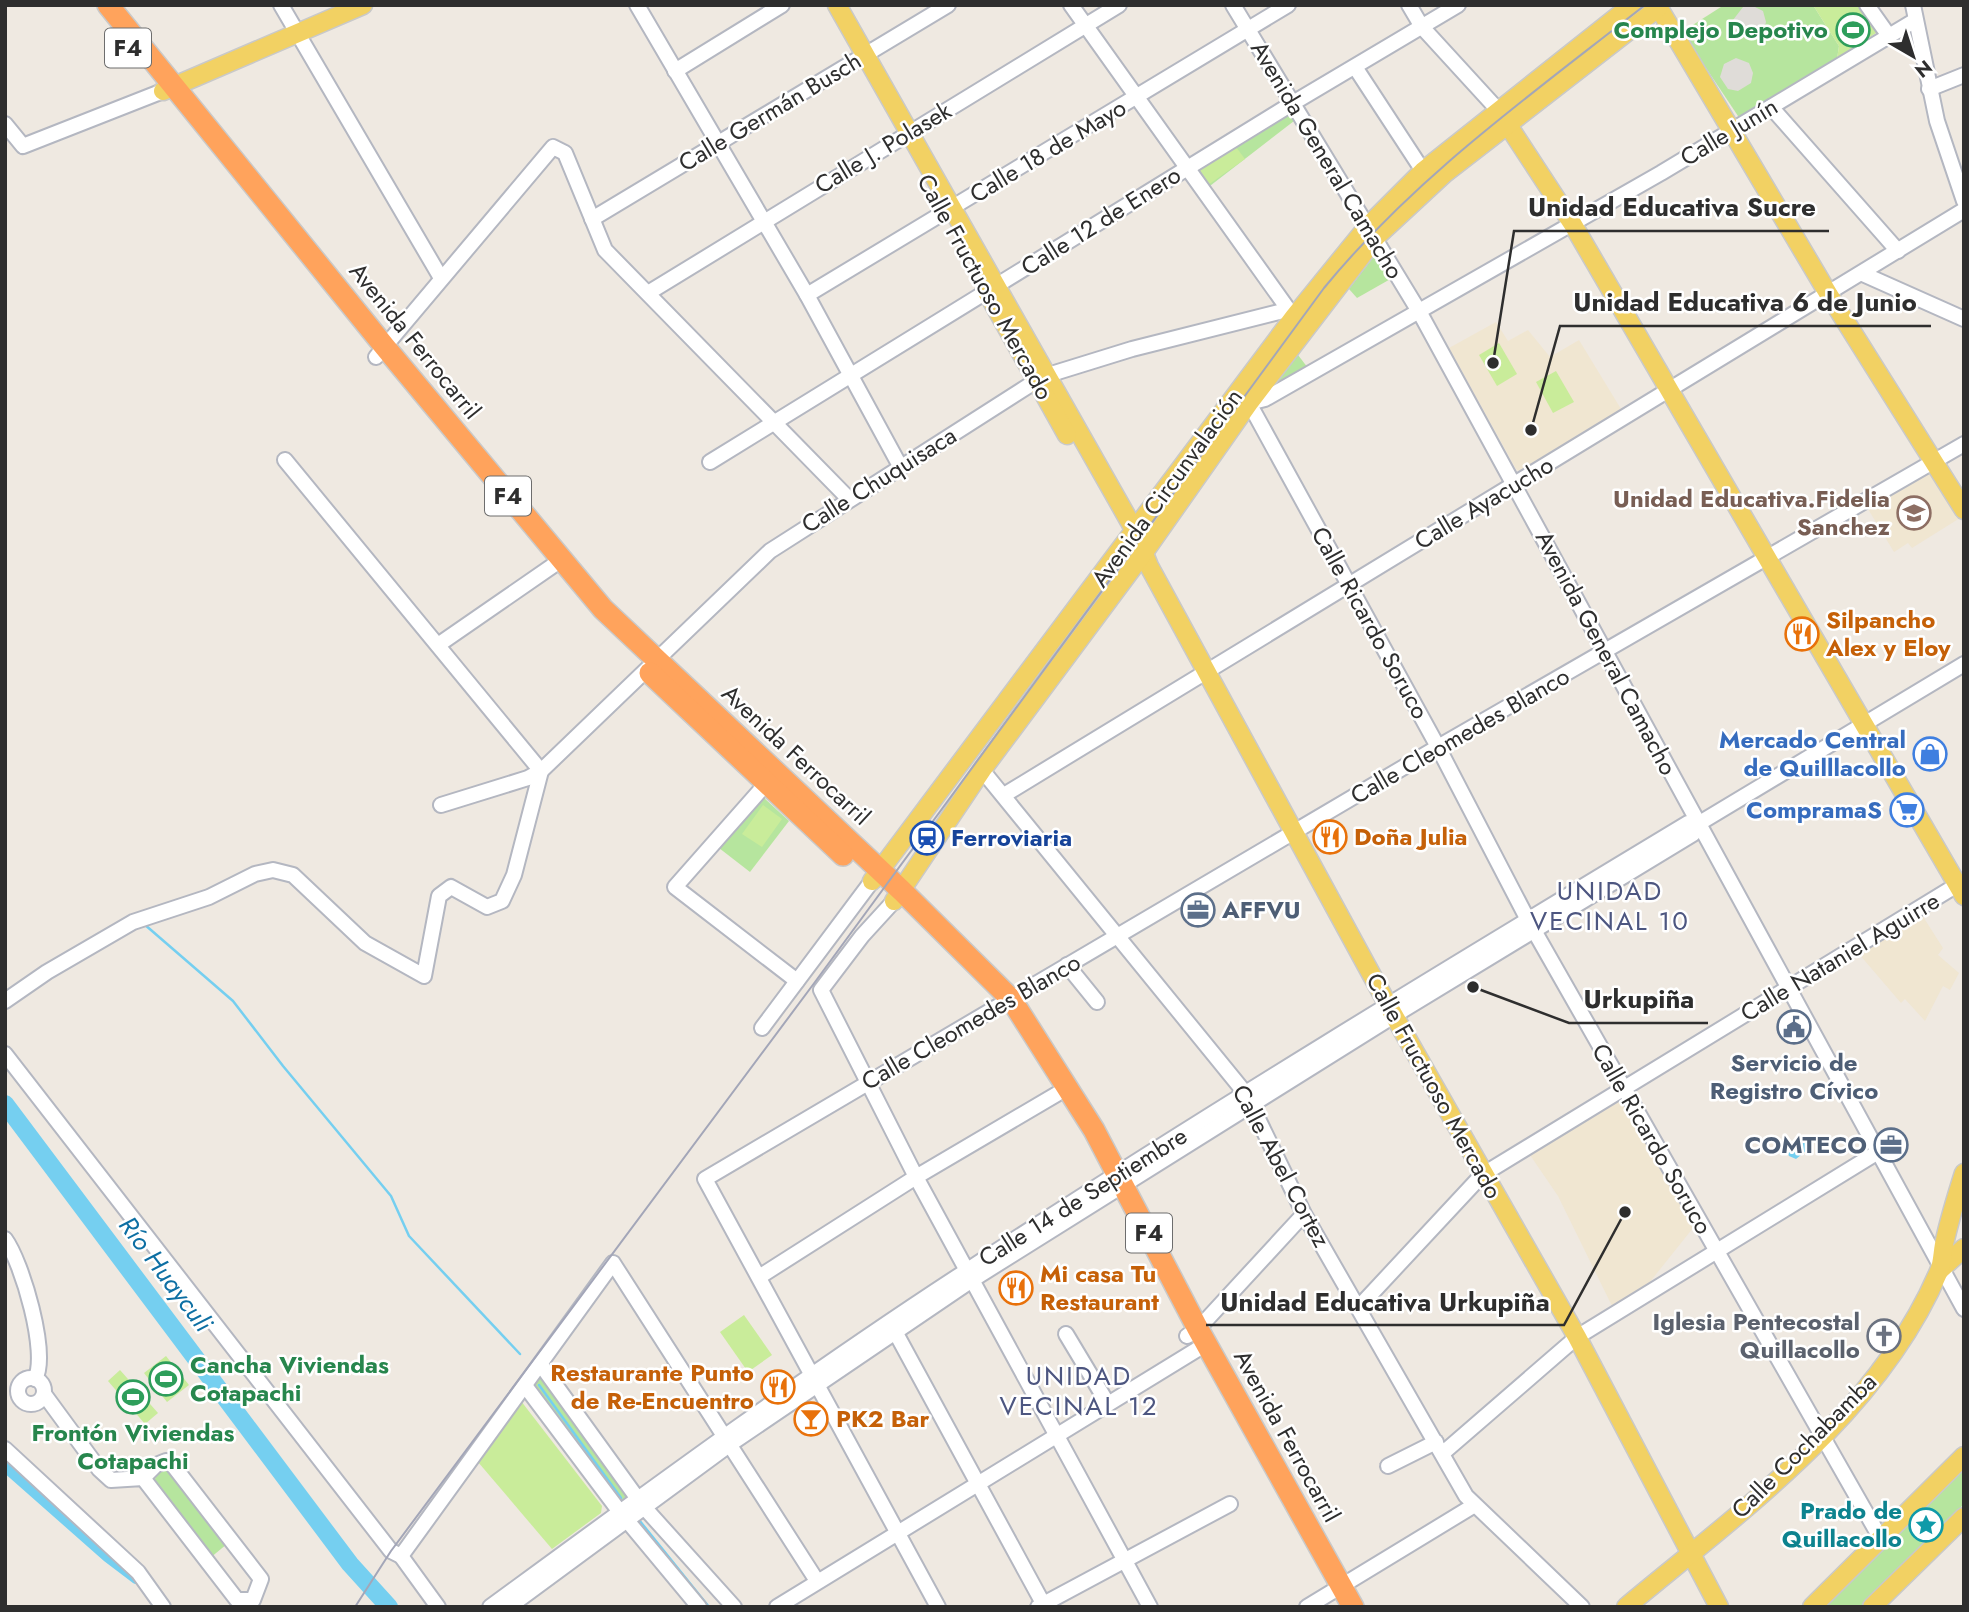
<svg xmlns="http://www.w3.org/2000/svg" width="1969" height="1612" font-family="Jost,sans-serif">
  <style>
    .education { fill: #f0e6d1 }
    .green { fill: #b6e59e }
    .pitch { fill: #c9ec9a }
    .plaza { fill: #dfdcd8 }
    .water { fill: #75cff0 }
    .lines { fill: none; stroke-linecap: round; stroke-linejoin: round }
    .stream { stroke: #75cff0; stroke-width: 2.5 }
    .canal { stroke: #75cff0; stroke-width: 10 }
    .river { stroke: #75cff0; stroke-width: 18 }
    .minor-casing { stroke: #b4b7c1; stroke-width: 18 }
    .major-casing { stroke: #c9c9c9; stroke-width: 21 }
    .highway-casing { stroke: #c9c9c9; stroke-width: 24 }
    .minor { stroke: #fff; stroke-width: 14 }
    .major { stroke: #f2d163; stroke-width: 18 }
    .highway { stroke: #ffa35c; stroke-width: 21 }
    .tram { stroke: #a3a6b8; stroke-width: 2 }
    .labels { text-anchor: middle; stroke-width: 5; stroke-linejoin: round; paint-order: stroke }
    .shield { fill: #fff; stroke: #6d6d6d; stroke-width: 2 }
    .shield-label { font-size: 23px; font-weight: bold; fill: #2e2e2e }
    .leisure-label { font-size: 24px; font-weight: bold; fill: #27864d; stroke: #fff; text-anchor: end }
    .street-label { font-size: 24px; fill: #2e2e2e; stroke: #fff }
    .education-label { font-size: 24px; font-weight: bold; fill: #785e54; stroke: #fff; text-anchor: end }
    .food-label { font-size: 24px; font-weight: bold; fill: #c56008; stroke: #fff; text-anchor: start }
    .shop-label { font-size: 24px; font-weight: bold; fill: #366cbe; stroke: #fff; text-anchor: end }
    .transit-label { font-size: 24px; font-weight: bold; fill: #164399; stroke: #fff; text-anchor: start }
    .service-label { font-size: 24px; font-weight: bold; fill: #4e5e75; stroke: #fff; text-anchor: start }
    .worship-label { font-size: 24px; font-weight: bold; fill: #5b616d; stroke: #fff; text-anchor: end }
    .culture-label { font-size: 24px; font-weight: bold; fill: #0d838f; stroke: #fff; text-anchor: end }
    .neighbourhood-label { font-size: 26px; letter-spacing: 2px; fill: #4d5680; stroke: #fff }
    .water-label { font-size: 26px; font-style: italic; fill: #0d6fa3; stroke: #fff }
    .leader { fill: none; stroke: #2e2e2e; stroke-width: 2.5 }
    .callout-dot { fill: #2e2e2e; stroke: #fff; stroke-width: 2.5 }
    .callout-label { font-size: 26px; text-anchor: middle; font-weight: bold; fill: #2e2e2e; stroke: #fff; stroke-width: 5; stroke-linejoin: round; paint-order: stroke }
  </style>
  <rect width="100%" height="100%" fill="#efe9e1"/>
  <g class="education">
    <path d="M1496 322 1508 341 1528 330 1550 357 1579 340 1621 409 1519 471 1516 469 1449 348Z"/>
    <path d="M1930 470 1960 518 1912 548 1908 543 1894 552 1868 509Z"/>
    <path d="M1922 915 1943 948 1938 955 1959 973 1950 990 1943 986 1925 1021 1905 999 1901 1003 1859 954Z"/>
    <path d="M1622 1100 1693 1228 1649 1283 1612 1306 1558 1196 1530 1155Z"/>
  </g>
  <g class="green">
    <path d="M1724 5H1813L1839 46 1837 59 1743 117 1738 116 1688 41V28Z"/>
    <path d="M1290 112 1294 121 1206 189 1193 170Z"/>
    <path d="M1378 251 1394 277 1357 298 1349 289Z"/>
    <path d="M1295 351 1311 372 1267 391Z"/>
    <path d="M763 797 789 821 750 872 719 848Z"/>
    <path d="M542 1374 632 1496 620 1504 533 1387Z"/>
    <path d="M161 1469 171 1470 227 1544 210 1558 153 1482Z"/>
    <path d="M1964 1470V1504L1860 1607H1826Z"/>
  </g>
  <g class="pitch">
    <path d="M1813 5H1862L1877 28 1876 33 1837 59 1839 46Z"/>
    <path d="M1233 143 1245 159 1208 185 1197 169Z"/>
    <path d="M1499 343 1517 374 1497 386 1479 355Z"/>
    <path d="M1556 371 1574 402 1553 413 1536 382Z"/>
    <path d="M763 805 782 819 762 847 742 834Z"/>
    <path d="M744 1315 772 1355 748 1372 720 1332Z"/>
    <path d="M166 1356 189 1385 167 1402 144 1373Z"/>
    <path d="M120 1370 158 1413 145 1424 108 1381Z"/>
    <path d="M521 1401 602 1506 601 1513 552 1549 478 1462Z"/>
  </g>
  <g class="plaza">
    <path d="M1753 6 1763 11 1766 22 1763 32 1748 38 1735 30 1733 20 1743 7Z"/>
    <path d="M1736 58 1749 63 1753 73 1751 83 1738 91 1728 89 1720 77 1724 64Z"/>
  </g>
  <path class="water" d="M1798 1139 1809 1140 1811 1147 1796 1159 1789 1156 1786 1149Z"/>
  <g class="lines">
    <g class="stream">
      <path d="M144 924 233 1001 283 1066 391 1196 409 1236 520 1354"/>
      <path d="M539 1385 621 1498"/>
      <path d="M639 1520 709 1607"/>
    </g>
    <path class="canal" d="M5 1467 107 1557 136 1579"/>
    <path class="river" d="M5 1104 350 1564 389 1607"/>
    <defs>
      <g id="minor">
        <path d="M281 5 441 278"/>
        <path d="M637 5 807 295 900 466"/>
        <path d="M1071 5 1293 316"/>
        <path d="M1233 5 1420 313 1964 1309"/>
        <path d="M1409 5 1422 27 1498 110"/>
        <path d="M1867 5 1889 36"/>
        <path d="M1913 5 1937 121 1964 201"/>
        <path d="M1355 67 1423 171"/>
        <path d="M675 71 782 5"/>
        <path d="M1929 89 1964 75"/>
        <path d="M1771 107 1898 251"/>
        <path d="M5 124 23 146 163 91"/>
        <path d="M592 219 948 5"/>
        <path d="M1863 274 1964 319"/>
        <path d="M648 293 1119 5"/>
        <path d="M807 295 1288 5"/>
        <path d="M376 357 553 147 565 153 605 250 849 499"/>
        <path d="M285 460 541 771"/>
        <path d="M710 462 1293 103 1458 5"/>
        <path d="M438 645 561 560"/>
        <path d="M982 770 1246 1094 1304 1214 1466 1496 1582 1607"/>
        <path d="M765 785 675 887 797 981"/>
        <path d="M1004 795 1964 210"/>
        <path d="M441 805 528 778 541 771 770 551 1036 381 1048 375 1132 349 1287 310"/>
        <path d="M894 901 862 936 821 990 916 1177 1150 1607"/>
        <path d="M1067 965 1097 1002"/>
        <path d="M5 1001 47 972 133 922 209 897 255 874 273 870 293 875 365 943 424 976 439 896 451 887 487 907 502 901 514 875 541 771"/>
        <path d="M762 1028 872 881"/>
        <path d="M5 1054 391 1551 401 1556 438 1607"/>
        <path d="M5 1239C22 1262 49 1354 35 1379"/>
        <path d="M759 1277 916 1177 1057 1094"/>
        <path d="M1359 1307 1482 1175 1957 885"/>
        <path d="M892 1326 1045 1607"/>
        <path d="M1066 1334 1108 1404"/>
        <path d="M1187 1336 1198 1329 1304 1214"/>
        <path d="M541 1365 643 1506 734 1607"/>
        <circle cx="31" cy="1391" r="13"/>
        <path d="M526 1387 620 1512 699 1607"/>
        <path d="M44 1394 99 1469 111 1480 143 1478 237 1600H253L261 1579 172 1464 166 1461 156 1465 143 1478"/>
        <path d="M5 1449 138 1572 163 1607"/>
        <path d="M1443 1453 1577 1337 1878 1152"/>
        <path d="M1388 1466 1436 1442"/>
        <path d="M1881 1539 1528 920 1438 747 1249 403 1265 399 1661 173 1914 21"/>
        <path d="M401 1556 613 1263 817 1581"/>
        <path d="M490 1607C647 1492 803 1377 966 1271 1203 1116 1446 969 1688 823L1698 824"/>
        <path d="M509 1607 729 1445 972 1280 1395 1015 1693 834 1698 824 1964 664"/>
        <path d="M777 1607 1206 1344"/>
        <path d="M938 1607 705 1179 1438 747 1964 444"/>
        <path d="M1038 1607 1230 1504"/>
        <path d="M1307 1607 1473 1506"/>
      </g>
      <g id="major">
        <path d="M837 5 1135 531 1149 566 1388 1005 1577 1337 1719 1607"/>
        <path d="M1657 5 1829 295 1964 510"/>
        <path d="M163 91 363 5"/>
        <path d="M1502 116 1572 223 1964 896"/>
        <path d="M987 292 1067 435"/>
        <path d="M872 881 1294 317 1368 226 1423 171 1632 5"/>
        <path d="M894 901 982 770 1145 551 1249 403 1376 237 1444 174 1658 8"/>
        <path d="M1940 1270 1964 1248"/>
        <path d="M1626 1607C1741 1511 1879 1413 1939 1271 1943 1262 1942 1250 1945 1240 1950 1218 1957 1195 1964 1173"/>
        <path d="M1812 1607 1964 1456"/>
        <path d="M1872 1607 1964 1517"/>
      </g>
      <g id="highway">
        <path d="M108 5 385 347 603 609 902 891 1011 999 1094 1130 1198 1329 1353 1607"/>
        <path d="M650 673 843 855"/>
      </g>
    </defs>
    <use href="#minor" class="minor-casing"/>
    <use href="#major" class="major-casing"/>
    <use href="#highway" class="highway-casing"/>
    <use href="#minor" class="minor"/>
    <use href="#major" class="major"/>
    <use href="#highway" class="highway"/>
    <path class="tram" d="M355 1607 391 1551 815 982 1324 288C1415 177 1532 94 1645 5"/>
  </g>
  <defs>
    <symbol id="stadium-ring" viewBox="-11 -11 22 22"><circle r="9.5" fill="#fff" stroke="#2e9e5b" stroke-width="1.5"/><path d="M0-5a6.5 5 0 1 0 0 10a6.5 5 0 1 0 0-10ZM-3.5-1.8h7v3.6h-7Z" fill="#2e9e5b"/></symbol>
    <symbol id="school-ring" viewBox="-11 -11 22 22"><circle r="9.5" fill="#fff" stroke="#8d6e63" stroke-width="1.5"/><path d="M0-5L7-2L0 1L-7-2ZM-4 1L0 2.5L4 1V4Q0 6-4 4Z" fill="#8d6e63"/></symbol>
    <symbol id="restaurant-ring" viewBox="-11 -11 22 22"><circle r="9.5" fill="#fff" stroke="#e8710a" stroke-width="1.5"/><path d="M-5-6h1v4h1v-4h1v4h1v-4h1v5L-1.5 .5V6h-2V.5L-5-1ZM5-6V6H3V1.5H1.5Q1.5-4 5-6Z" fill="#e8710a"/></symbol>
    <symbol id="shop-ring" viewBox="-11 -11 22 22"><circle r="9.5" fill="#fff" stroke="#3f7fe0" stroke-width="1.5"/><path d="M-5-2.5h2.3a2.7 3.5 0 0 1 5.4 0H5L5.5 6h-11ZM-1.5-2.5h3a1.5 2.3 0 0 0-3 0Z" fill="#3f7fe0"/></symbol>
    <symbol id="supermarket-ring" viewBox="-11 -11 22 22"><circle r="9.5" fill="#fff" stroke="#3f7fe0" stroke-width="1.5"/><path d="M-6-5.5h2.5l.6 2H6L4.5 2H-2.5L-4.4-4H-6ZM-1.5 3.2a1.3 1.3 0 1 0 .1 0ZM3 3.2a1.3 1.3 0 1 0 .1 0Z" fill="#3f7fe0"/></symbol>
    <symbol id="station-ring" viewBox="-11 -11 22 22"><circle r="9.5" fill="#fff" stroke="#1a4fb4" stroke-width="1.5"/><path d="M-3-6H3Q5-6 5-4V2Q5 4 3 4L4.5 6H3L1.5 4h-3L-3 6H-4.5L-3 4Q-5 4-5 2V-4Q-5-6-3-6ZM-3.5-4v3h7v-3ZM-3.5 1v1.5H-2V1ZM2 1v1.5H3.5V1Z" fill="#1a4fb4"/></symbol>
    <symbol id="office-ring" viewBox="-11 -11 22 22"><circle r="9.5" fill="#fff" stroke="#5c6f8a" stroke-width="1.5"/><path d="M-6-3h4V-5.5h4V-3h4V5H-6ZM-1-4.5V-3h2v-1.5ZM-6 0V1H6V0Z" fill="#5c6f8a"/></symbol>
    <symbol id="civic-ring" viewBox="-11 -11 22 22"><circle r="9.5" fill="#fff" stroke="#5c6f8a" stroke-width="1.5"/><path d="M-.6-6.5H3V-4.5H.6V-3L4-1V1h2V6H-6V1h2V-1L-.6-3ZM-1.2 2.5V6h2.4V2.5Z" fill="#5c6f8a"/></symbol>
    <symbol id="church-ring" viewBox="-11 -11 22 22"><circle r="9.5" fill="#fff" stroke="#6b7280" stroke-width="1.5"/><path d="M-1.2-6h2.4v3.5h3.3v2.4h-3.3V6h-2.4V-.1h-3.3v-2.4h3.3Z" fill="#6b7280"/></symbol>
    <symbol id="bar-ring" viewBox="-11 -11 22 22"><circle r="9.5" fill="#fff" stroke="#e8710a" stroke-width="1.5"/><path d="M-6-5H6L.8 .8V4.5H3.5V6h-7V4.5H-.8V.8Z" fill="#e8710a"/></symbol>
    <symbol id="sight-ring" viewBox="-11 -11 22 22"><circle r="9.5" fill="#fff" stroke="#0f9aa8" stroke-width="1.5"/><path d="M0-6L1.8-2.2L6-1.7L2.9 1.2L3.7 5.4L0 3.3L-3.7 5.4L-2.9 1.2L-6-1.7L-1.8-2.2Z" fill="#0f9aa8"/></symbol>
  </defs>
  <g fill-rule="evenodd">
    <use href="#stadium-ring" x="1834" y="11" width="38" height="38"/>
    <use href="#school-ring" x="1895" y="494" width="38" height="38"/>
    <use href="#restaurant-ring" x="1783" y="615" width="38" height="38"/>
    <use href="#shop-ring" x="1911" y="735" width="38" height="38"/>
    <use href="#supermarket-ring" x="1888" y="791" width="38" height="38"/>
    <use href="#restaurant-ring" x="1311" y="818" width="38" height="38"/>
    <use href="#station-ring" x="908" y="819" width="38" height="38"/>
    <use href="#office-ring" x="1179" y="891" width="38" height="38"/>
    <use href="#civic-ring" x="1775" y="1008" width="38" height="38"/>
    <use href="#office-ring" x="1872" y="1126" width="38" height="38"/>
    <use href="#restaurant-ring" x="997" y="1269" width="38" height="38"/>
    <use href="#church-ring" x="1865" y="1317" width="38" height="38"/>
    <use href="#stadium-ring" x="147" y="1360" width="38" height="38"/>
    <use href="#restaurant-ring" x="759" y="1368" width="38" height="38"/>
    <use href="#stadium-ring" x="114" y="1378" width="38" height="38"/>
    <use href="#bar-ring" x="792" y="1400" width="38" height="38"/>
    <use href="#sight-ring" x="1907" y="1506" width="38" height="38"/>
  </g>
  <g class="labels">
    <g class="shield">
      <rect x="105" y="28.5" width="46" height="39" rx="5"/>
      <rect x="485" y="476.5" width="46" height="39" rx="5"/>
      <rect x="1126" y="1213.5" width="46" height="39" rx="5"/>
    </g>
    <g class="shield-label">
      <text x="128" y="56">F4</text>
      <text x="508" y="504">F4</text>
      <text x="1149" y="1241">F4</text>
    </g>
    <g class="leisure-label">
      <text x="1828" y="38">Complejo Depotivo</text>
      <text x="190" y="1373" text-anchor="start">Cancha Viviendas<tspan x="190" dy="28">Cotapachi</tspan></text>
      <text x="133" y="1441" text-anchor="middle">Frontón Viviendas<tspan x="133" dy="28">Cotapachi</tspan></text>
    </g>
    <g class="street-label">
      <text transform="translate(770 112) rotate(-31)" y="8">Calle Germán Busch</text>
      <text transform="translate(1729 132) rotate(-31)" y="8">Calle Junín</text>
      <text transform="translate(883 148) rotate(-31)" y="8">Calle J. Polasek</text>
      <text transform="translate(1048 151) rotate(-31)" y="8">Calle 18 de Mayo</text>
      <text transform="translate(1327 160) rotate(59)" y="8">Avenida General Camacho</text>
      <text transform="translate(1101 221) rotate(-32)" y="8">Calle 12 de Enero</text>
      <text transform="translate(985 287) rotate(61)" y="8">Calle Fructuoso Mercado</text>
      <text transform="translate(415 341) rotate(51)" y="8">Avenida Ferrocarril</text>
      <text transform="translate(879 480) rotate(-32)" y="8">Calle Chuquisaca</text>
      <text transform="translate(1167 488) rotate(-54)" y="8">Avenida Circunvalación</text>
      <text transform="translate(1484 503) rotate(-31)" y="8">Calle Ayacucho</text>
      <text transform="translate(1370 623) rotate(61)" y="8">Calle Ricardo Soruco</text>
      <text transform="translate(1606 653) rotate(62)" y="8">Avenida General Camacho</text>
      <text transform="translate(1460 736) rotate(-30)" y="8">Calle Cleomedes Blanco</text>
      <text transform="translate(796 755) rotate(43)" y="8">Avenida Ferrocarril</text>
      <text transform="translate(1840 957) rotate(-31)" y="8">Calle Nataniel Aguirre</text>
      <text transform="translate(971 1022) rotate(-30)" y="8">Calle Cleomedes Blanco</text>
      <text transform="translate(1434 1086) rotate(61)" y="8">Calle Fructuoso Mercado</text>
      <text transform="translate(1652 1139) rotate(60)" y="8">Calle Ricardo Soruco</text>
      <text transform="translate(1281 1166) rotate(62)" y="8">Calle Abel Cortez</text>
      <text transform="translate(1083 1197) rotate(-32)" y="8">Calle 14 de Septiembre</text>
      <text transform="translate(1287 1436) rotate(61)" y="8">Avenida Ferrocarril</text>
      <text transform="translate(1804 1446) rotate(-45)" y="8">Calle Cochabamba</text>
    </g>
    <g class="education-label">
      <text x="1890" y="507">Unidad Educativa.Fidelia<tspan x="1890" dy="28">Sanchez</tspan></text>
    </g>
    <g class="food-label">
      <text x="1826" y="628">Silpancho<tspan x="1826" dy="28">Alex y Eloy</tspan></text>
      <text x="1354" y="845">Doña Julia</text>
      <text x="1040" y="1282">Mi casa Tu<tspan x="1040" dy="28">Restaurant</tspan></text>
      <text x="754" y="1381" text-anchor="end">Restaurante Punto<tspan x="754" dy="28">de Re-Encuentro</tspan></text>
      <text x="836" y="1427">PK2 Bar</text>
    </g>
    <g class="shop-label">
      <text x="1906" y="748">Mercado Central<tspan x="1906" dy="28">de Quilllacollo</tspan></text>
      <text x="1882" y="818">CompramaS</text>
    </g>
    <g class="transit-label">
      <text x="951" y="846">Ferroviaria</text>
    </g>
    <g class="service-label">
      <text x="1222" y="918">AFFVU</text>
      <text x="1794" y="1071" text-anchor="middle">Servicio de<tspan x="1794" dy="28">Registro Cívico</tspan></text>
      <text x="1867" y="1153" text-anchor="end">COMTECO</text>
    </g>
    <g class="worship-label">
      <text x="1860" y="1330">Iglesia Pentecostal<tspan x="1860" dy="28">Quillacollo</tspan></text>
    </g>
    <g class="culture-label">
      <text x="1902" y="1519">Prado de<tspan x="1902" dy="28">Quillacollo</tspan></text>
    </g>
    <g class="neighbourhood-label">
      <text x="1610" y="900">UNIDAD<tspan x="1610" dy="30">VECINAL 10</tspan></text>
      <text x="1079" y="1385">UNIDAD<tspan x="1079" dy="30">VECINAL 12</tspan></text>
    </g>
    <g class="water-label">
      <text transform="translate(166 1274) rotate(53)" y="9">Río Huayculi</text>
    </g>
  </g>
  <path class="leader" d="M1493 363L1514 231H1829M1531 430L1560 326H1931M1473 987L1569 1023H1708M1625 1212L1564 1325H1206"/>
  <g class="callout-dot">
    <circle cx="1493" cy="363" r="7"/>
    <circle cx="1531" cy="430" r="7"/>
    <circle cx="1473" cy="987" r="7"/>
    <circle cx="1625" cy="1212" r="7"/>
  </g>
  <g class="callout-label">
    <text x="1672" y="216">Unidad Educativa Sucre</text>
    <text x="1745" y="311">Unidad Educativa 6 de Junio</text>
    <text x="1639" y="1008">Urkupiña</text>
    <text x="1385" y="1311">Unidad Educativa Urkupiña</text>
  </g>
  <rect width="1969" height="1612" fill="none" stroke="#2e2e2e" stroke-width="14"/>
  <g transform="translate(1913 56) rotate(141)" stroke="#ffffff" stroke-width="5" paint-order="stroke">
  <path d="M0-5L12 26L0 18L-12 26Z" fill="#2e2e2e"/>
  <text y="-10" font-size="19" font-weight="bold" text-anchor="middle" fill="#2e2e2e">N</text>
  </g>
</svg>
